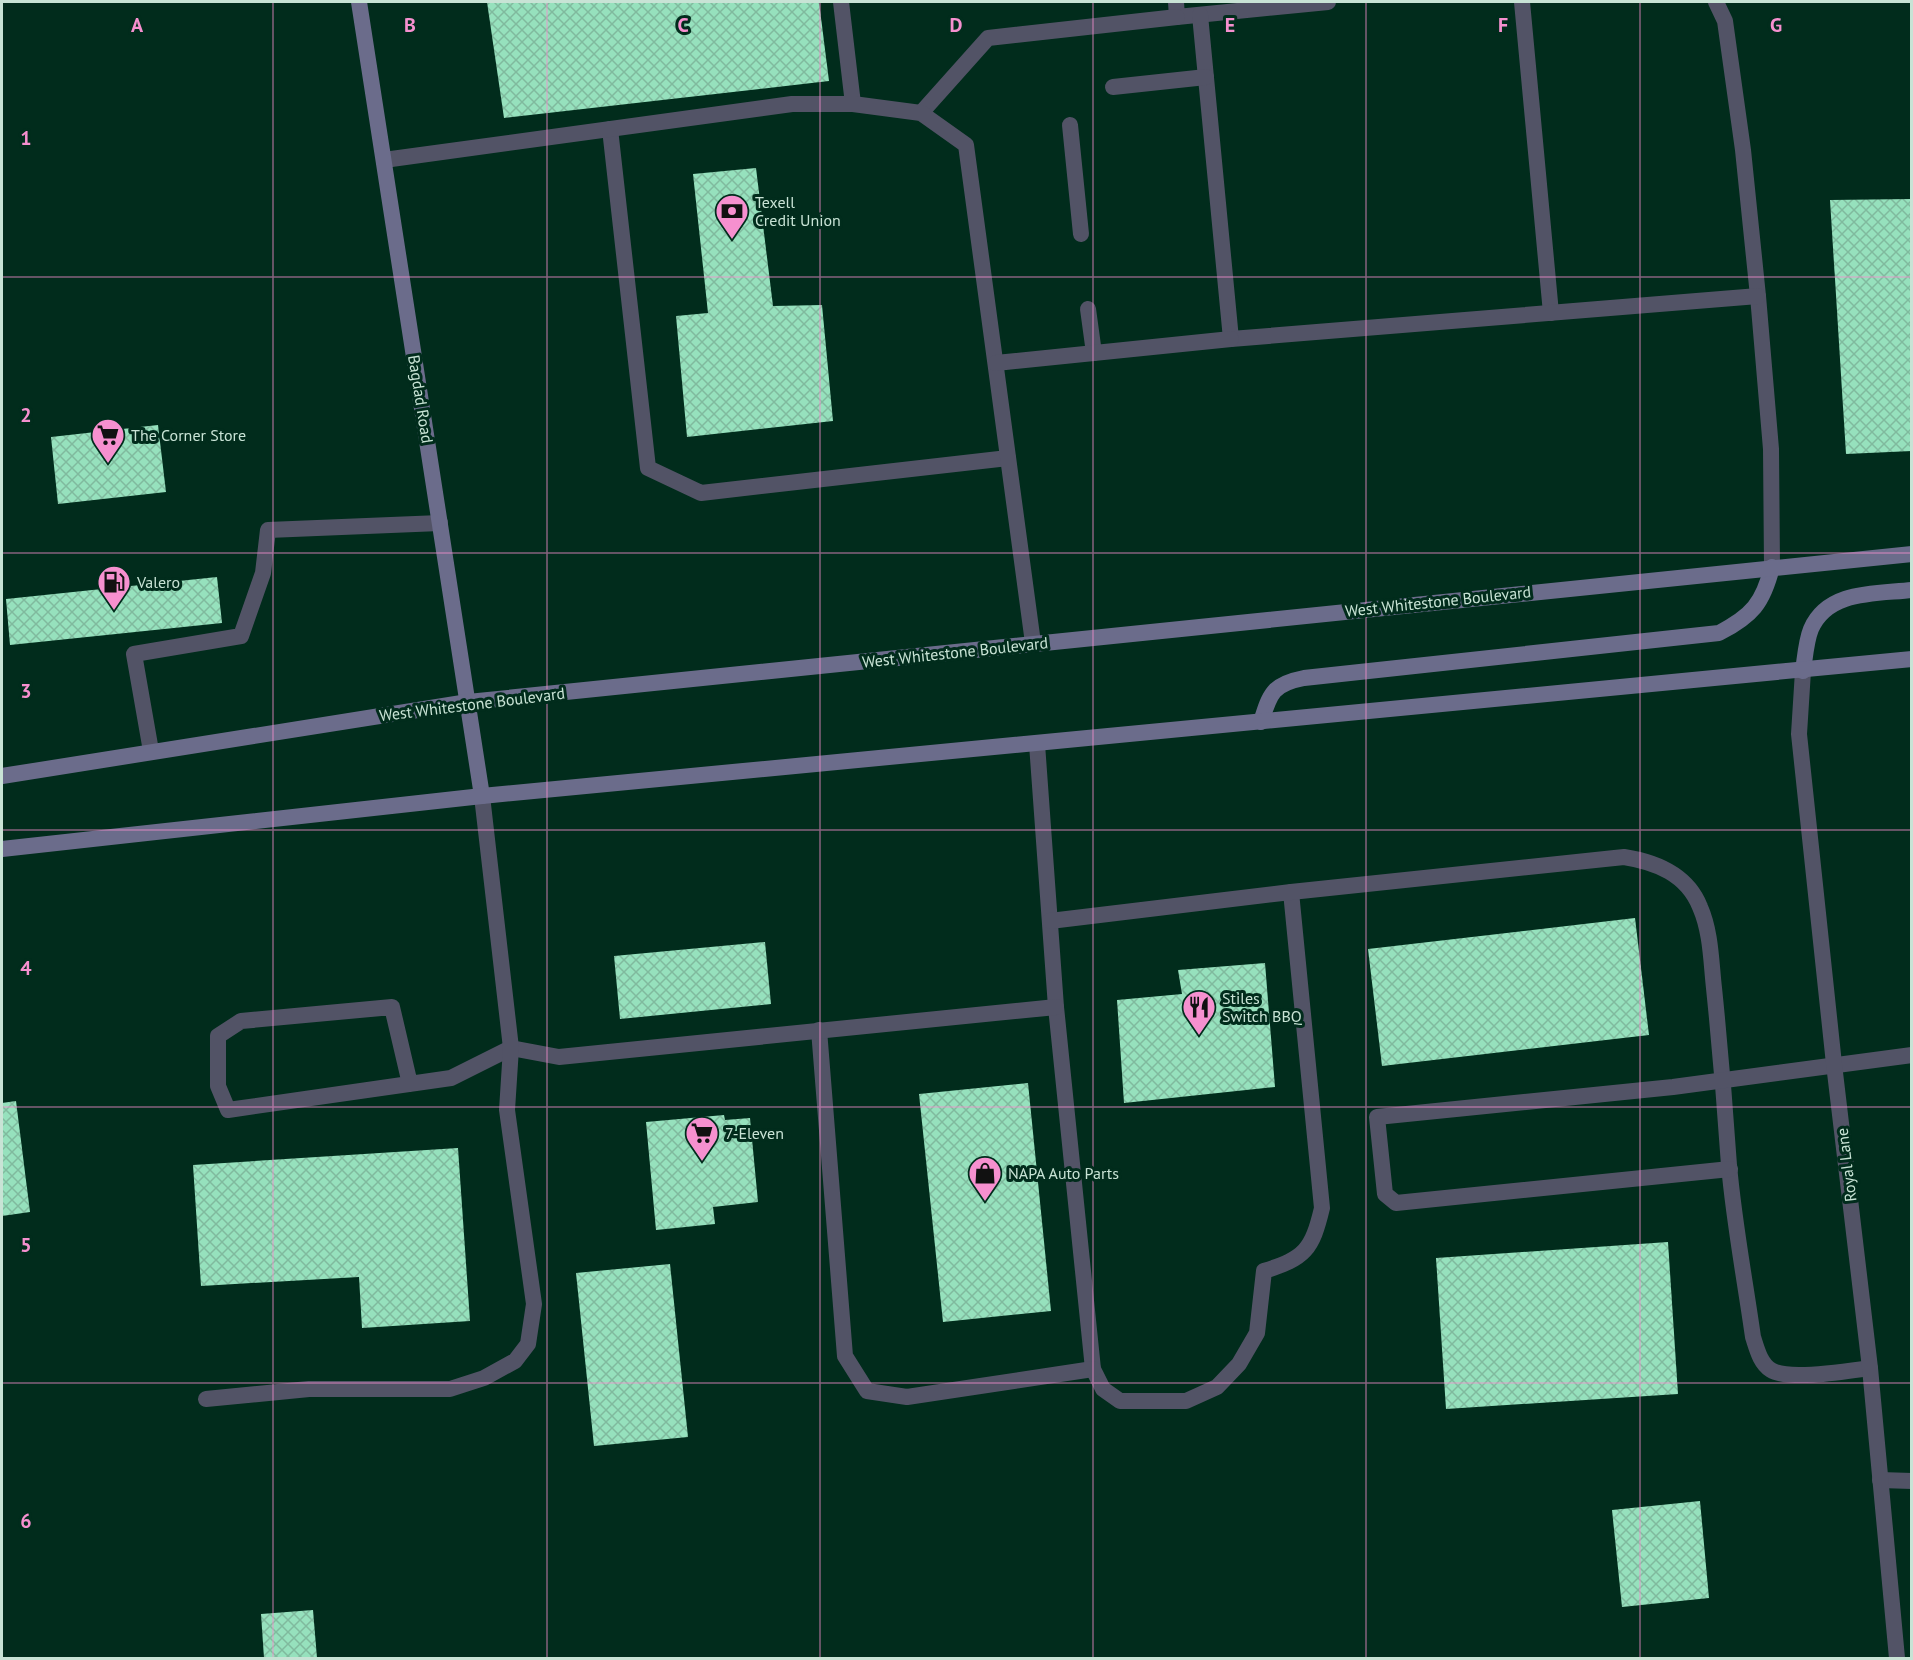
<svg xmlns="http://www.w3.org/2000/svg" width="1913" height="1660" font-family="'PT Sans',sans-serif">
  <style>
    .building { fill: url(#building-cross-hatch) }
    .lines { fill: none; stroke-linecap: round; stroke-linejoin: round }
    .service { stroke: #525366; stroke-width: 16 }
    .minor { stroke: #525366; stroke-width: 16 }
    .secondary { stroke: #6b6c8b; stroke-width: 16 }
    .grid { fill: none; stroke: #f690cf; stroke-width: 1.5; stroke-opacity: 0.55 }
    .labels { text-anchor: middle; stroke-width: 6; stroke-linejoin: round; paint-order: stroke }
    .poi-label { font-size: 16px; fill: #c8e3d5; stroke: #012c1c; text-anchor: start }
    .street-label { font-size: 16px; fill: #c8e3d5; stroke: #012c1c }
    .grid-label { font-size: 20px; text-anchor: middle; font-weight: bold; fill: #f690cf; stroke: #012c1c; stroke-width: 6; stroke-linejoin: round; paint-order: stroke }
  </style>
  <defs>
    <pattern id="building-cross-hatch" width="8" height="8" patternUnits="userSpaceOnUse" patternTransform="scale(1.5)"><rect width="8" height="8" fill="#96e1bd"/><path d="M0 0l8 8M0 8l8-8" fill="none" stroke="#80ba9e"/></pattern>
  </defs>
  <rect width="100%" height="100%" fill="#012c1c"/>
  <g class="building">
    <path d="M487 2H819L829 81 504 118Z"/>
    <path d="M756 168 773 306 822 305 833 421 687 437 676 316 708 313 693 174Z"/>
    <path d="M1912 199V451L1846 454 1830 200Z"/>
    <path d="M158 425 166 492 58 504 51 437Z"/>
    <path d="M217 577 222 623 10 645 6 599Z"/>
    <path d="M1635 918 1649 1035 1382 1066 1368 949Z"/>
    <path d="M765 942 771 1004 620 1019 614 956Z"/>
    <path d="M1265 963 1275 1087 1124 1103 1117 1000 1182 994 1178 970Z"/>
    <path d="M1028 1083 1051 1311 943 1322 919 1094Z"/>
    <path d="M16 1101 30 1212 2 1216V1103Z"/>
    <path d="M724 1115 725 1120 750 1118 758 1202 713 1207 715 1224 656 1230 646 1122Z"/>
    <path d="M458 1148 470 1321 362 1328 359 1277 201 1286 193 1165Z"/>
    <path d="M1668 1242 1678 1394 1446 1409 1436 1258Z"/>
    <path d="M670 1264 688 1437 594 1446 576 1273Z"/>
    <path d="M1700 1501 1709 1598 1622 1607 1612 1510Z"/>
    <path d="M313 1610 317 1658H264L261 1614Z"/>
  </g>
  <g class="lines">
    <g class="service">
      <path d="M841 2 853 104"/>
      <path d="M1176 2 1177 17 1328 2"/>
      <path d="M1522 2 1551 313"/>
      <path d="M1716 2 1725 21 1743 150 1758 296 1771 449 1772 567"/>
      <path d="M1200 15 1231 339 1758 296"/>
      <path d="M1113 87 1206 77"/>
      <path d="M921 113 988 38 1177 17"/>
      <path d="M1070 125 1081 234"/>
      <path d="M610 129 648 468 701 493 1008 458"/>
      <path d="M384 160 792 104H853L921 113 966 145 1033 643"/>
      <path d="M1088 309 1094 353"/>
      <path d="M996 363 1231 339"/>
      <path d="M1037 744 1056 1007 1093 1369 1103 1389 1120 1401H1186L1217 1387 1239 1364 1257 1333 1264 1271C1305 1258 1312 1250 1322 1208L1291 892"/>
      <path d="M151 751 134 654 241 636 263 573 268 530 440 523"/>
      <path d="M1050 921 1291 892 1624 857C1656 862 1687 874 1700 907 1711 932 1711 961 1714 988 1720 1047 1725 1106 1729 1165 1734 1223 1745 1280 1753 1337 1757 1349 1760 1363 1771 1370 1789 1381 1848 1371 1870 1368"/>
      <path d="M819 1030 845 1356 867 1391 907 1397 1093 1369"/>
      <path d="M410 1084 392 1007 241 1021 218 1036V1086L228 1110 451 1078 511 1048 559 1057 1056 1007"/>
      <path d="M1730 1169 1396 1203 1385 1194 1377 1117 1673 1087 1912 1055"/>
      <path d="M206 1399 309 1389H450L484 1378 515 1361 528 1344 534 1304 507 1110 511 1048 482 796"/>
      <path d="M1880 1480 1912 1481"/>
    </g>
    <path class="minor" d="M1803 671 1799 734 1834 1064 1870 1368 1897 1658"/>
    <g class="secondary">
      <path d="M359 2 482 796"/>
      <path d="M1803 671C1805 658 1806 641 1811 629 1828 590 1876 594 1912 590"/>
      <path d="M1261 722C1270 693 1273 684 1304 678L1719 633C1752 616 1763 603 1772 567"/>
      <path d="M2 776 468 702 1912 554"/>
      <path d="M2 849 482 796 1912 659"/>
    </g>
  </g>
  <path class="grid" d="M273 2V1658M547 2V1658M820 2V1658M1093 2V1658M1366 2V1658M1640 2V1658M2 277H1912M2 553H1912M2 830H1912M2 1107H1912M2 1383H1912"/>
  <defs>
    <symbol id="bank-pin" viewBox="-11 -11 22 30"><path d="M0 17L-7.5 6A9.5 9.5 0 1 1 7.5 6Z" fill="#f690cf" stroke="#012c1c"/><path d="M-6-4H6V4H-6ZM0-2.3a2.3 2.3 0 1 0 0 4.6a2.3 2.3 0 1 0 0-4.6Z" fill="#111"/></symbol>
    <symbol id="supermarket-pin" viewBox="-11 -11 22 30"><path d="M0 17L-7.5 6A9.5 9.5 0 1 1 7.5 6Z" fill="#f690cf" stroke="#012c1c"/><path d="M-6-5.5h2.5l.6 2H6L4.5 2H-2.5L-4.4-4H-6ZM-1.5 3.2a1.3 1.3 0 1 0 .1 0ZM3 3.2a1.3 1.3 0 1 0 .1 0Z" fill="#111"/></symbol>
    <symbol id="fuel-pin" viewBox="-11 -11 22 30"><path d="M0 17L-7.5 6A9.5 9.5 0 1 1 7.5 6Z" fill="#f690cf" stroke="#012c1c"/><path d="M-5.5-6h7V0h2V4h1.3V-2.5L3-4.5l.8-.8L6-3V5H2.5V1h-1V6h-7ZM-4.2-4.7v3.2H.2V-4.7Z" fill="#111"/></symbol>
    <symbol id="restaurant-pin" viewBox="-11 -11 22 30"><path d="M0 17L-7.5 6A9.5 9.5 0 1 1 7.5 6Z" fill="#f690cf" stroke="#012c1c"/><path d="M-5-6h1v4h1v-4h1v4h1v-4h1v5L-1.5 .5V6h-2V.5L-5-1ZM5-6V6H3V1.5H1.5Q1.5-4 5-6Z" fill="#111"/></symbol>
    <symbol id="shop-pin" viewBox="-11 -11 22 30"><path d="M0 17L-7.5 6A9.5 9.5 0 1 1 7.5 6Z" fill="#f690cf" stroke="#012c1c"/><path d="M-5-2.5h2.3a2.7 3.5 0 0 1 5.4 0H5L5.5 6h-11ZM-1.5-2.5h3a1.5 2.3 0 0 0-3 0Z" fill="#111"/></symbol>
  </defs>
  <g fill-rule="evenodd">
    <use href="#bank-pin" x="713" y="192" width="38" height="52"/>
    <use href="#supermarket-pin" x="89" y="416" width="38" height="52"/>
    <use href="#fuel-pin" x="95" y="563" width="38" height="52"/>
    <use href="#restaurant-pin" x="1180" y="988" width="38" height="52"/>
    <use href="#supermarket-pin" x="683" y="1114" width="38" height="52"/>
    <use href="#shop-pin" x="966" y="1154" width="38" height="52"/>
  </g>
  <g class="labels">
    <g class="poi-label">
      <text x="755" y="208">Texell<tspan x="755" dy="18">Credit Union</tspan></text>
      <text x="131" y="441">The Corner Store</text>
      <text x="137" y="588">Valero</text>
      <text x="1222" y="1004">Stiles<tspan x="1222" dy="18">Switch BBQ</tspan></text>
      <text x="725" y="1139">7-Eleven</text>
      <text x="1008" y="1179">NAPA Auto Parts</text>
    </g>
    <g class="street-label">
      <text transform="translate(421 399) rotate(81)" y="6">Bagdad Road</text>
      <text transform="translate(1438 601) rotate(-6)" y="6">West Whitestone Boulevard</text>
      <text transform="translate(955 652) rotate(-6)" y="6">West Whitestone Boulevard</text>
      <text transform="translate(472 704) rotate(-7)" y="6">West Whitestone Boulevard</text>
      <text transform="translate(1846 1165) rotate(-97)" y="6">Royal Lane</text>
    </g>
  </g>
  <g class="grid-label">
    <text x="137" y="32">A</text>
    <text x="410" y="32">B</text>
    <text x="683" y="32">C</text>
    <text x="956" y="32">D</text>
    <text x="1230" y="32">E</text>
    <text x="1503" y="32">F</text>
    <text x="1776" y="32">G</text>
    <text x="26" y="145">1</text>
    <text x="26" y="422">2</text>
    <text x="26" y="698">3</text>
    <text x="26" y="975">4</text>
    <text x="26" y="1252">5</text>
    <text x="26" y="1528">6</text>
  </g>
  <rect width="1913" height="1660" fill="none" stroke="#c8e3d5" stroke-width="6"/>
</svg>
